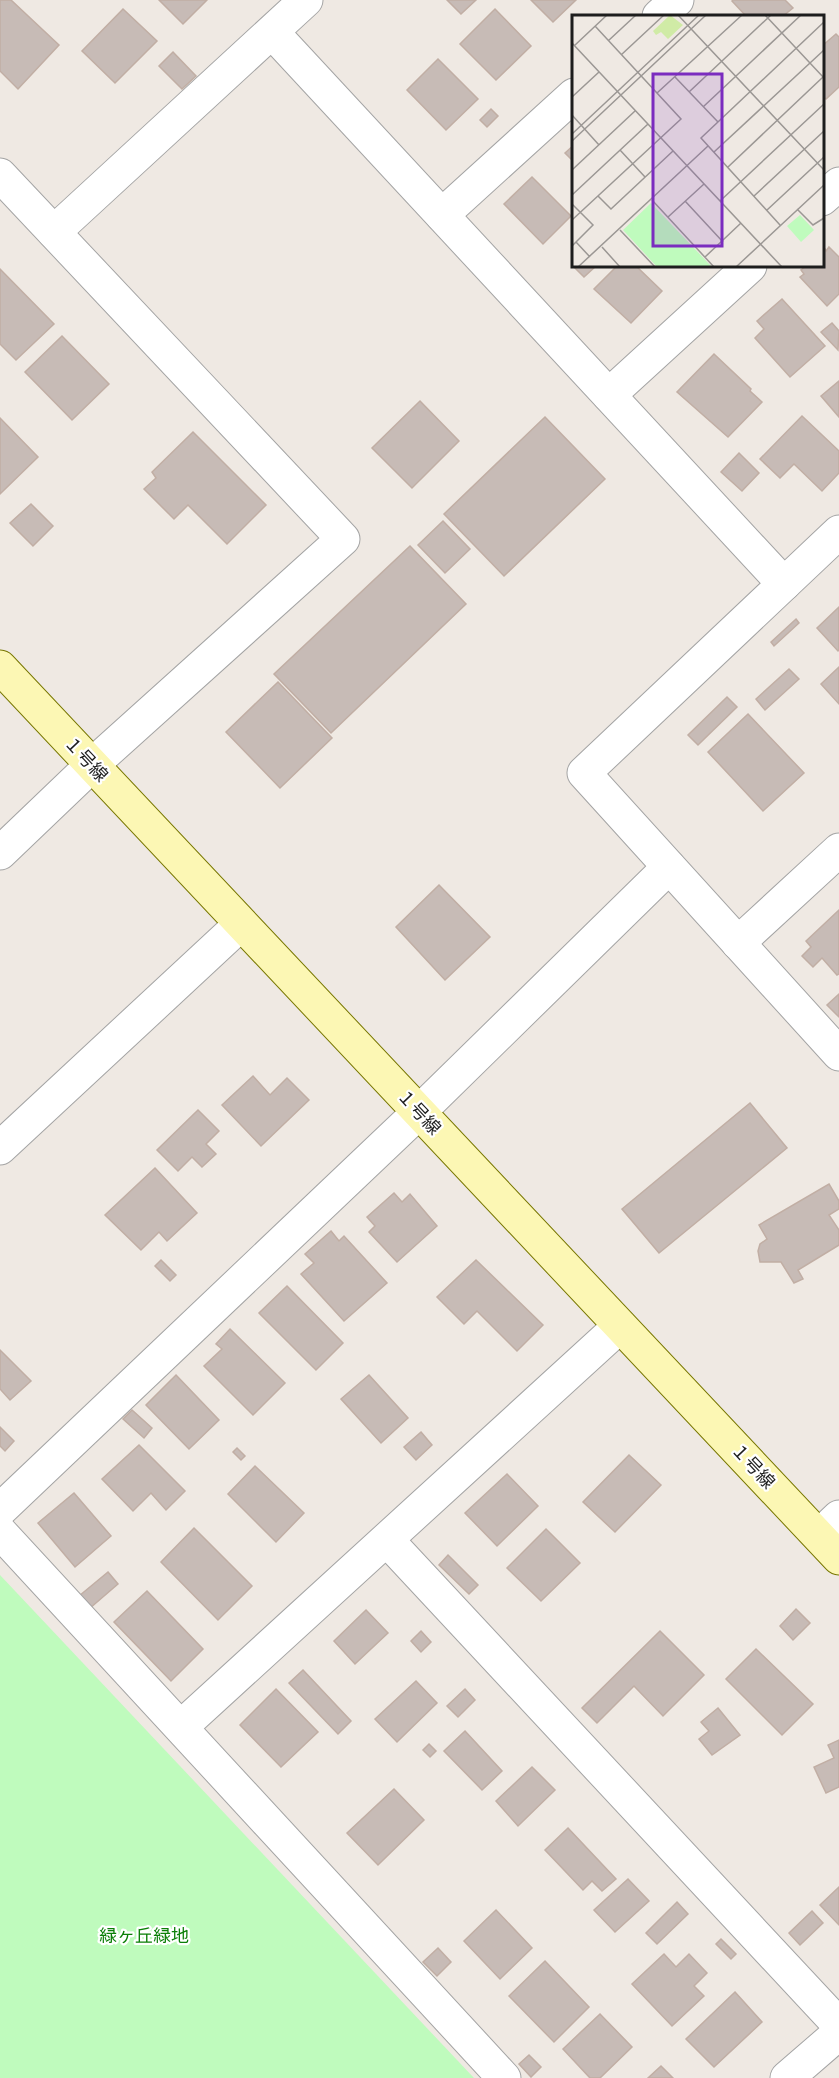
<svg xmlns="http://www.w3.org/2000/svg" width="839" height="2078" font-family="'Fira Sans Condensed','Noto Sans JP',sans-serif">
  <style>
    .park { fill: #bffbbd }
    .building { fill: #c7bbb6; stroke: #c1aea4; stroke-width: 1.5 }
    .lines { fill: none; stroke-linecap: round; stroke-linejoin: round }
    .street-casing { stroke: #a4a4a4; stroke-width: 35 }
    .secondary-casing { stroke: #787701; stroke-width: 35 }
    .street { stroke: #fff; stroke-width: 33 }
    .secondary { stroke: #fcf7b4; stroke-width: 33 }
    .labels { text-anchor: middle; stroke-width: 4.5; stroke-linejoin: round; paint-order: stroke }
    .street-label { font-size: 18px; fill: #1d1d1d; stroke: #fff }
    .park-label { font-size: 18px; fill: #0b7f07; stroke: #fff }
    .inset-road { fill: none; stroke: #9b9794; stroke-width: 1.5 }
    .view { fill: #7b2cbf; fill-opacity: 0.15; stroke: #7b2cbf; stroke-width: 3 }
    .inset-edge { fill: none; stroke: #1d1d1d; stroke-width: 3 }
  </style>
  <rect width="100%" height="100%" fill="#efe9e3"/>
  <path class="park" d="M0 1575 474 2078H0Z"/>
  <g class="building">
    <path d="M0 0H11L59 45 18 89 0 71Z"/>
    <path d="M159 0H207L183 24Z"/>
    <path d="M447 0H476L461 14Z"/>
    <path d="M531 0H576L553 22Z"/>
    <path d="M733 0H785L793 8 783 16H746L732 1Z"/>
    <path d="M123 9 157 41 115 83 82 51Z"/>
    <path d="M495 9 531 46 496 80 460 44Z"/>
    <path d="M836 34 839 37V87L826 99 822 96V46Z"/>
    <path d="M173 52 196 76 182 89 159 66Z"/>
    <path d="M438 59 478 99 446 130 407 90Z"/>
    <path d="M491 109 498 116 487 127 480 120Z"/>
    <path d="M574 145V162L565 153Z"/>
    <path d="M532 177 571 216 543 244 504 204Z"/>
    <path d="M829 247 839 257V294L827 306 800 277 804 274 801 270 806 266H822V250L825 249 826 251Z"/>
    <path d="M577 266H596L584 277 575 268Z"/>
    <path d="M617 266H636L662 291 631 323 594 289Z"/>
    <path d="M0 269 54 324 16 360 0 344Z"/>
    <path d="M782 299 825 346 790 377 755 338 764 329 757 321Z"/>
    <path d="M832 323 839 331 838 350 821 332Z"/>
    <path d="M62 336 109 384 72 420 25 372Z"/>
    <path d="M714 354 751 389 750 391 762 402 728 437 677 392Z"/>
    <path d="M839 381V417L821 396Z"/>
    <path d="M420 401 459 441 412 488 372 448Z"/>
    <path d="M802 416 839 451V473L822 491 794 464 780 478 760 459Z"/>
    <path d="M545 417 605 479 504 576 444 514Z"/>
    <path d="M0 418 38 457 0 494Z"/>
    <path d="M193 432 266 505 227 544 188 505 174 519 144 489 156 478 152 472Z"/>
    <path d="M739 453 759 473 742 491 721 472Z"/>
    <path d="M31 504 53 526 33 546 10 523Z"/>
    <path d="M443 521 470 549 445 573 418 545Z"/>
    <path d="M410 546 466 604 331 733 274 674Z"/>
    <path d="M839 607V650L838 651 817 628Z"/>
    <path d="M796 619 799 623 774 646 771 642Z"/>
    <path d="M839 667V704L821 684Z"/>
    <path d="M789 669 799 679 765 710 756 699Z"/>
    <path d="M278 682 332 738 280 788 226 732Z"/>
    <path d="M727 697 737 707 698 745 688 735Z"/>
    <path d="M748 714 804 773 763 811 708 752Z"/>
    <path d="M439 885 490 937 445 980 396 927Z"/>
    <path d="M839 910V974L837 975 822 958 813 967 802 956 811 947 806 941Z"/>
    <path d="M839 994V1017L827 1005Z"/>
    <path d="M253 1076 270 1095 287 1078 309 1100 261 1146 222 1105Z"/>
    <path d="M750 1103 787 1148 659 1253 622 1209Z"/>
    <path d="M198 1110 219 1131 206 1144 216 1154 202 1167 192 1157 178 1171 157 1150Z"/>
    <path d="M155 1168 197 1213 167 1241 159 1232 141 1250 105 1215Z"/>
    <path d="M829 1184 839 1201V1209L829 1215 839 1230V1245L798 1270 803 1279 794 1283 781 1262H760L758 1251 760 1244 767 1239 759 1225Z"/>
    <path d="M394 1193 402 1202 410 1194 437 1226 397 1262 369 1232 375 1226 367 1217Z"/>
    <path d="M331 1231 339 1241 344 1236 387 1283 344 1321 301 1274 314 1263 305 1254Z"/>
    <path d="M161 1260 176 1275 170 1281 155 1266Z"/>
    <path d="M476 1260 543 1325 517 1351 477 1311 464 1324 437 1297Z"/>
    <path d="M287 1286 343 1343 316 1370 259 1313Z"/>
    <path d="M230 1329 285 1383 253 1415 204 1366 222 1349 216 1344Z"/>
    <path d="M0 1350 31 1381 10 1400 0 1389Z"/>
    <path d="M176 1375 219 1420 189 1449 146 1405Z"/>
    <path d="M369 1375 408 1418 381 1443 341 1399Z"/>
    <path d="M132 1410 152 1428 144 1438 123 1419Z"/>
    <path d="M0 1427 14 1441 5 1451 0 1446Z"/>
    <path d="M421 1432 432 1445 416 1460 404 1447Z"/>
    <path d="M139 1445 185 1491 166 1510 151 1493 133 1511 102 1479Z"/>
    <path d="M237 1448 245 1456 241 1460 233 1452Z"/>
    <path d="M629 1455 661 1485 615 1532 583 1502Z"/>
    <path d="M255 1466 304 1513 276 1542 228 1494Z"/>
    <path d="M507 1474 538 1506 497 1546 465 1513Z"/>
    <path d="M74 1493 111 1536 75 1567 38 1523Z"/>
    <path d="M194 1528 252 1586 218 1620 161 1562Z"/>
    <path d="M546 1529 580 1563 541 1601 507 1568Z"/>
    <path d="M448 1555 478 1585 469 1594 439 1565Z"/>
    <path d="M108 1572 118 1584 89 1609 79 1596Z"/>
    <path d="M147 1591 203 1649 171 1681 114 1622Z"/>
    <path d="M796 1609 810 1623 793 1640 780 1626Z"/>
    <path d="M366 1610 388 1633 355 1664 334 1641Z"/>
    <path d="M421 1631 431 1642 421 1652 411 1641Z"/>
    <path d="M660 1631 704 1675 663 1716 634 1686 597 1723 582 1708Z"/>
    <path d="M756 1649 813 1704 782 1735 726 1679Z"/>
    <path d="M303 1670 351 1721 338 1734 289 1683Z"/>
    <path d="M416 1681 437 1703 397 1742 375 1719Z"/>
    <path d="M276 1689 318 1732 281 1767 240 1725Z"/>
    <path d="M465 1689 475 1700 458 1717 447 1706Z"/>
    <path d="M718 1708 740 1735 712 1755 699 1739 709 1731 701 1722Z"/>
    <path d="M465 1731 502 1771 482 1790 444 1751Z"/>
    <path d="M839 1740V1787L826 1793 814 1767 834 1758 828 1745Z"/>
    <path d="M429 1744 436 1751 430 1757 423 1750Z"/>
    <path d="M532 1767 555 1790 518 1826 496 1801Z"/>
    <path d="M394 1789 424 1820 378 1865 347 1833Z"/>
    <path d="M568 1828 616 1879 602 1891 592 1881 583 1890 545 1850Z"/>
    <path d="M628 1879 649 1901 615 1932 594 1910Z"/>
    <path d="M839 1887V1925L820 1905Z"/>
    <path d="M677 1902 688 1914 657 1944 646 1933Z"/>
    <path d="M496 1910 532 1948 500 1979 464 1941Z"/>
    <path d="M812 1911 823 1923 800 1945 789 1933Z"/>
    <path d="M721 1939 736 1954 731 1959 716 1944Z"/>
    <path d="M438 1948 451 1962 437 1976 423 1962Z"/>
    <path d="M664 1954 676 1967 689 1954 707 1973 694 1986 704 1996 672 2026 632 1984Z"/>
    <path d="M545 1961 589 2007 554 2042 509 1996Z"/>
    <path d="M735 1992 762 2022 714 2067 686 2039Z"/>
    <path d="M600 2014 632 2047 600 2078H590L563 2049Z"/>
    <path d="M529 2055 541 2067 531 2077 519 2064Z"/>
    <path d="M661 2066 673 2078H648Z"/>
  </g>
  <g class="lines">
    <defs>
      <g id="street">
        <path d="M659 16 677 0"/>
        <path d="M272 32 784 584"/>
        <path d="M0 175 343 539 92 765 0 853"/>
        <path d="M822 199 839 184"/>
        <path d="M442 215 574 95"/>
        <path d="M54 232 306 0"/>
        <path d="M609 395 750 266"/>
        <path d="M839 532 584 773 839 1054"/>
        <path d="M738 943 839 850"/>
        <path d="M0 1148 241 924"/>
        <path d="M0 1510 419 1112 669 867"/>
        <path d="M0 1532 504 2078"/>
        <path d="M819 1536 839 1517"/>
        <path d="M387 1540 839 2025"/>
        <path d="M181 1727 620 1326"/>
        <path d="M787 2078 839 2033"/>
      </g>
      <path id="secondary" d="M0 667 839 1558"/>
    </defs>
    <use href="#street" class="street-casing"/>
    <use href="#secondary" class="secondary-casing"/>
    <use href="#street" class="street"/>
    <use href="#secondary" class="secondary"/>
  </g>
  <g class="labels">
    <g class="street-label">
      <text transform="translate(86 759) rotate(47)" y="6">１号線</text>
      <text transform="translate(419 1112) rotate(47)" y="6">１号線</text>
      <text transform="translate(753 1466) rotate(47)" y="6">１号線</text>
    </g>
    <g class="park-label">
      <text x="144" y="1942">緑ヶ丘緑地</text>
    </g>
  </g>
  <g transform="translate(572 15)">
    <rect width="252" height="252" fill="#efe9e3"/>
    <path d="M98 0 111 10 96 24 89 17 84 20 81 16Z" fill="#d0eba6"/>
    <path d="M79 188 140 252H85L51 215ZM228 200 242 215 229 227 215 211Z" fill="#bffbbd"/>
    <path class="inset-road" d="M106 0 252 155M193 0 252 63M36 26 64 0M0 28 210 252M2 31 35 0M49 40 92 0M103 62 146 107M117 77 199 0M85 78 170 0M0 82 27 57M131 92 229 0M0 100 27 130M0 119 127 0M0 126 134 0M48 135 73 162M142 137 252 35M156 152 251 62M0 155 63 96M0 180 76 109M26 181 39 194 101 136M182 181 252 116M80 185 142 252M113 186 151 227M148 186 252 89M0 189 21 210 0 231M225 194 241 210 252 203M195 195 252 142M96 202 132 169M0 205 109 104 23 11M208 210 129 123 252 7M48 215 83 252M4 227 18 242M30 232 48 252M133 242 169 208M6 252 136 131M164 252 252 170"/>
    <path class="view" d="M81 59H150V231H81Z"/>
    <rect width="252" height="252" class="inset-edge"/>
  </g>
</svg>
